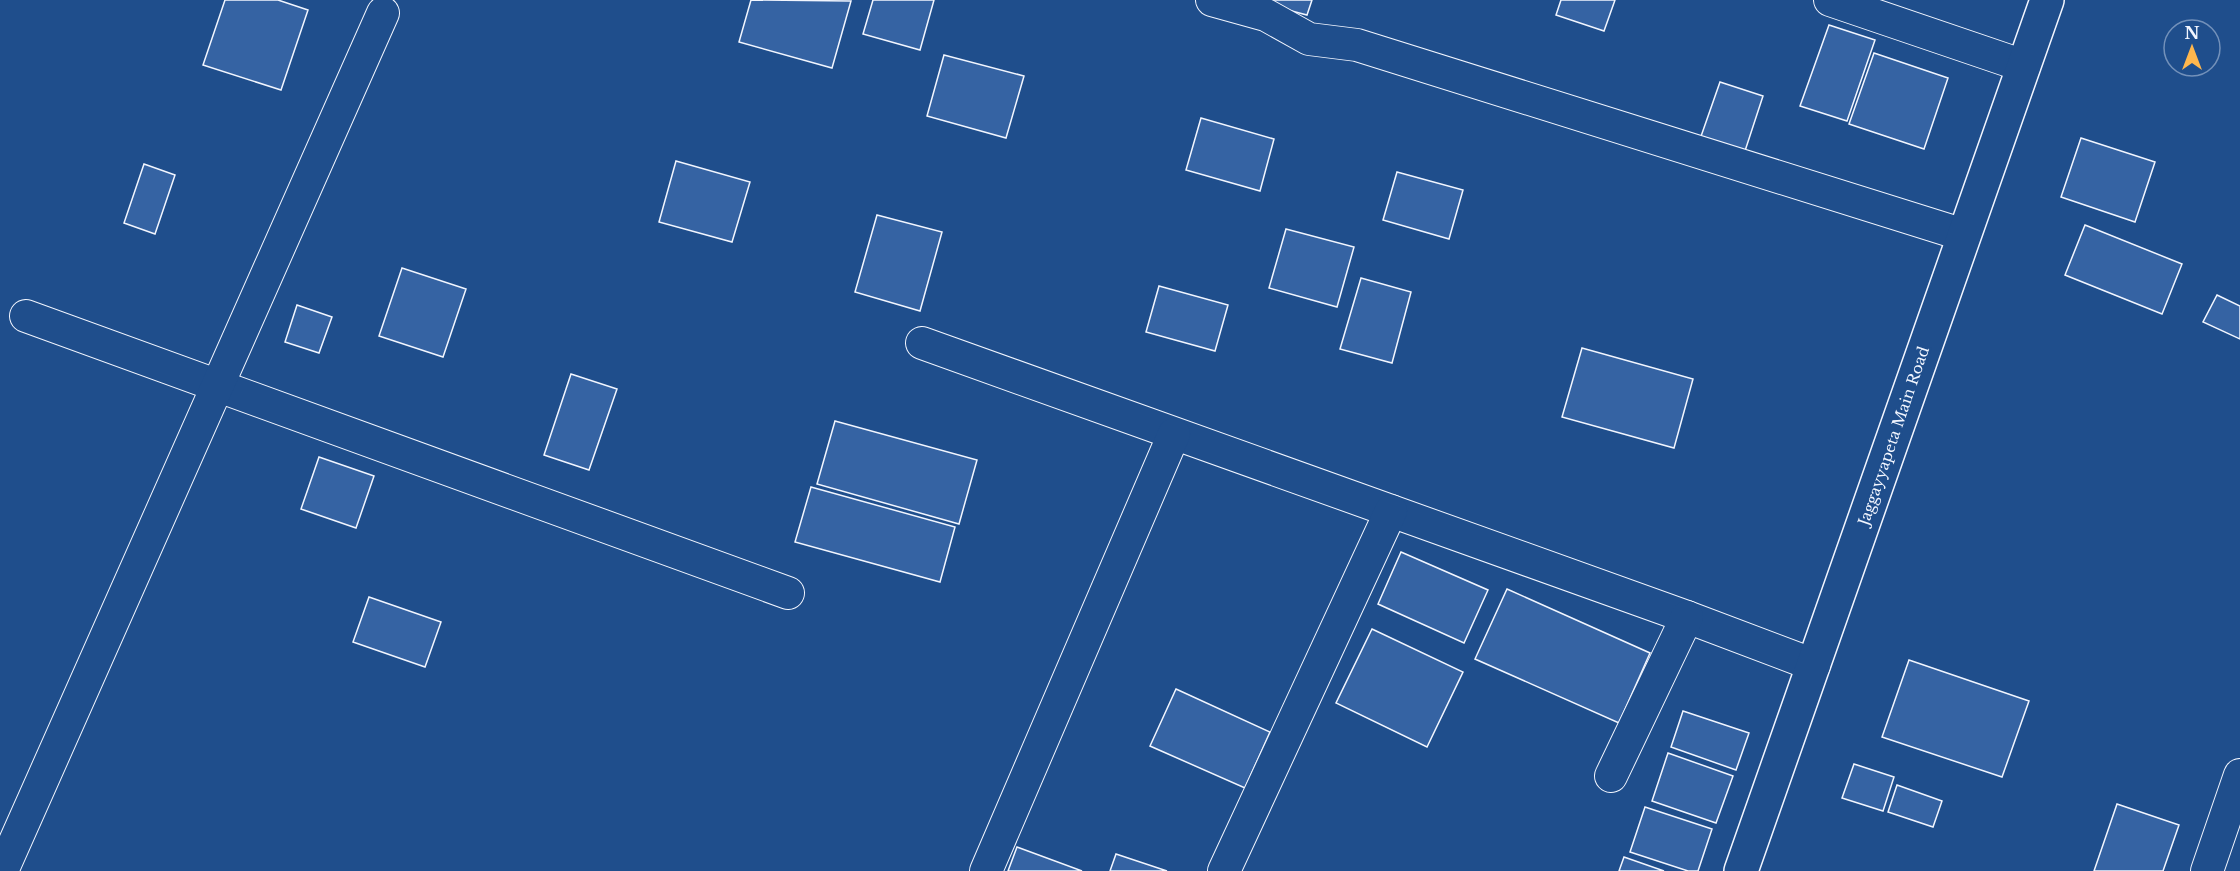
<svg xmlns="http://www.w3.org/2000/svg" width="2240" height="871" font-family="'Libre Baskerville',serif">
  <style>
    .building { fill: #3563a3; stroke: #f2f6ff; stroke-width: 1.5 }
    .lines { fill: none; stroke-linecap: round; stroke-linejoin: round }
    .street-casing { stroke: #f2f6ff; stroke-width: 34 }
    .secondary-casing { stroke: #f2f6ff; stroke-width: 36 }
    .street { stroke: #1f4e8c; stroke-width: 32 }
    .secondary { stroke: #1f4e8c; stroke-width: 33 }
    .labels { text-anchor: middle; stroke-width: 4.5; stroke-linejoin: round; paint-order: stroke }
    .street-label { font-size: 15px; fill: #f2f6ff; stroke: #1f4e8c }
  </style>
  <rect width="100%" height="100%" fill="#1f4e8c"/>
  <g class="building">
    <path d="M225 0H278L308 10 281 90 203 65Z"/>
    <path d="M751 0 851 1 832 68 739 42Z"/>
    <path d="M873 0H934L920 50 863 34Z"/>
    <path d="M1262 0H1312L1307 15 1261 3Z"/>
    <path d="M1561 0H1615L1604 31 1556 15Z"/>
    <path d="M1829 25 1875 40 1847 121 1800 106Z"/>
    <path d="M1874 53 1948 78 1924 149 1849 124Z"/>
    <path d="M944 55 1024 76 1006 138 927 116Z"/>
    <path d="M1720 82 1763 96 1743 157 1699 142Z"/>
    <path d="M1201 118 1274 139 1260 191 1186 170Z"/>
    <path d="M2081 138 2155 162 2135 222 2061 197Z"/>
    <path d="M676 161 750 182 732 242 659 222Z"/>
    <path d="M144 164 175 175 155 234 124 223Z"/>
    <path d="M1397 172 1463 190 1449 239 1383 220Z"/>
    <path d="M877 215 942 232 920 311 855 292Z"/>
    <path d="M2085 225 2182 264 2162 314 2065 275Z"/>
    <path d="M1286 229 1354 247 1337 307 1269 288Z"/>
    <path d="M402 268 466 289 443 357 379 336Z"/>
    <path d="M1361 278 1411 292 1392 363 1340 349Z"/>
    <path d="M1159 286 1228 305 1215 351 1146 332Z"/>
    <path d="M2217 295 2240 306V339L2203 322Z"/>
    <path d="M297 305 332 317 319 353 285 342Z"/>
    <path d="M1582 348 1693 379 1674 448 1562 417Z"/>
    <path d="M571 374 617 389 589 470 544 455Z"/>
    <path d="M835 421 977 460 959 524 817 484Z"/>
    <path d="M319 457 374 476 356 528 301 509Z"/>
    <path d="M811 487 955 527 940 582 795 542Z"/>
    <path d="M1401 552 1488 590 1464 643 1378 604Z"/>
    <path d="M1507 589 1650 653 1619 723 1475 659Z"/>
    <path d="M369 597 441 622 425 667 353 642Z"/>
    <path d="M1372 629 1463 672 1427 747 1336 703Z"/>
    <path d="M1909 660 2029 701 2002 777 1882 737Z"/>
    <path d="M1176 689 1270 732 1245 788 1150 746Z"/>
    <path d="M1683 711 1749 733 1736 770 1671 747Z"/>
    <path d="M1668 753 1733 776 1716 823 1652 801Z"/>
    <path d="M1854 764 1894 777 1883 811 1842 798Z"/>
    <path d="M1897 785 1942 801 1933 827 1888 812Z"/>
    <path d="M2117 804 2179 825 2163 871H2094Z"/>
    <path d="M1645 807 1712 829 1698 871H1688L1630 852Z"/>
    <path d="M1017 847 1082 871H1008Z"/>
    <path d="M1116 854 1167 871H1110Z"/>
    <path d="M1624 857 1664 871H1619Z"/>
  </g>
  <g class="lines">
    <defs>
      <g id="street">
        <path d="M1212 0 1266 15 1309 39 1357 45 1964 235"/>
        <path d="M1830 0 2024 66"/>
        <path d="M26 316 788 593"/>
        <path d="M922 343 1687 617 1814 665"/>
        <path d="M1611 776 1687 617"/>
        <path d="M2 871 383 13"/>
        <path d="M986 871 1174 434"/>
        <path d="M1224 871 1391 511"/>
        <path d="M2207 871 2240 775"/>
      </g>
      <path id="secondary" d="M1741 871 2047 0"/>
    </defs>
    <use href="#street" class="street-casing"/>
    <use href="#secondary" class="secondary-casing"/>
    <use href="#street" class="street"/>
    <use href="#secondary" class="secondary"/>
  </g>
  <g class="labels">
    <g class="street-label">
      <text transform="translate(1894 436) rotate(-71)" y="5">Jaggayyapeta Main Road</text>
    </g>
  </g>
  <g transform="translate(2192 48)"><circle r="28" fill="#1f4e8c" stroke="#7391ba" stroke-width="1.5"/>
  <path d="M0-4.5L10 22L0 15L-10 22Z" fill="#ffb74d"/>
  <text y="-9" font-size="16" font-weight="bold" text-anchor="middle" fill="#f2f6ff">N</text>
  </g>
</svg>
